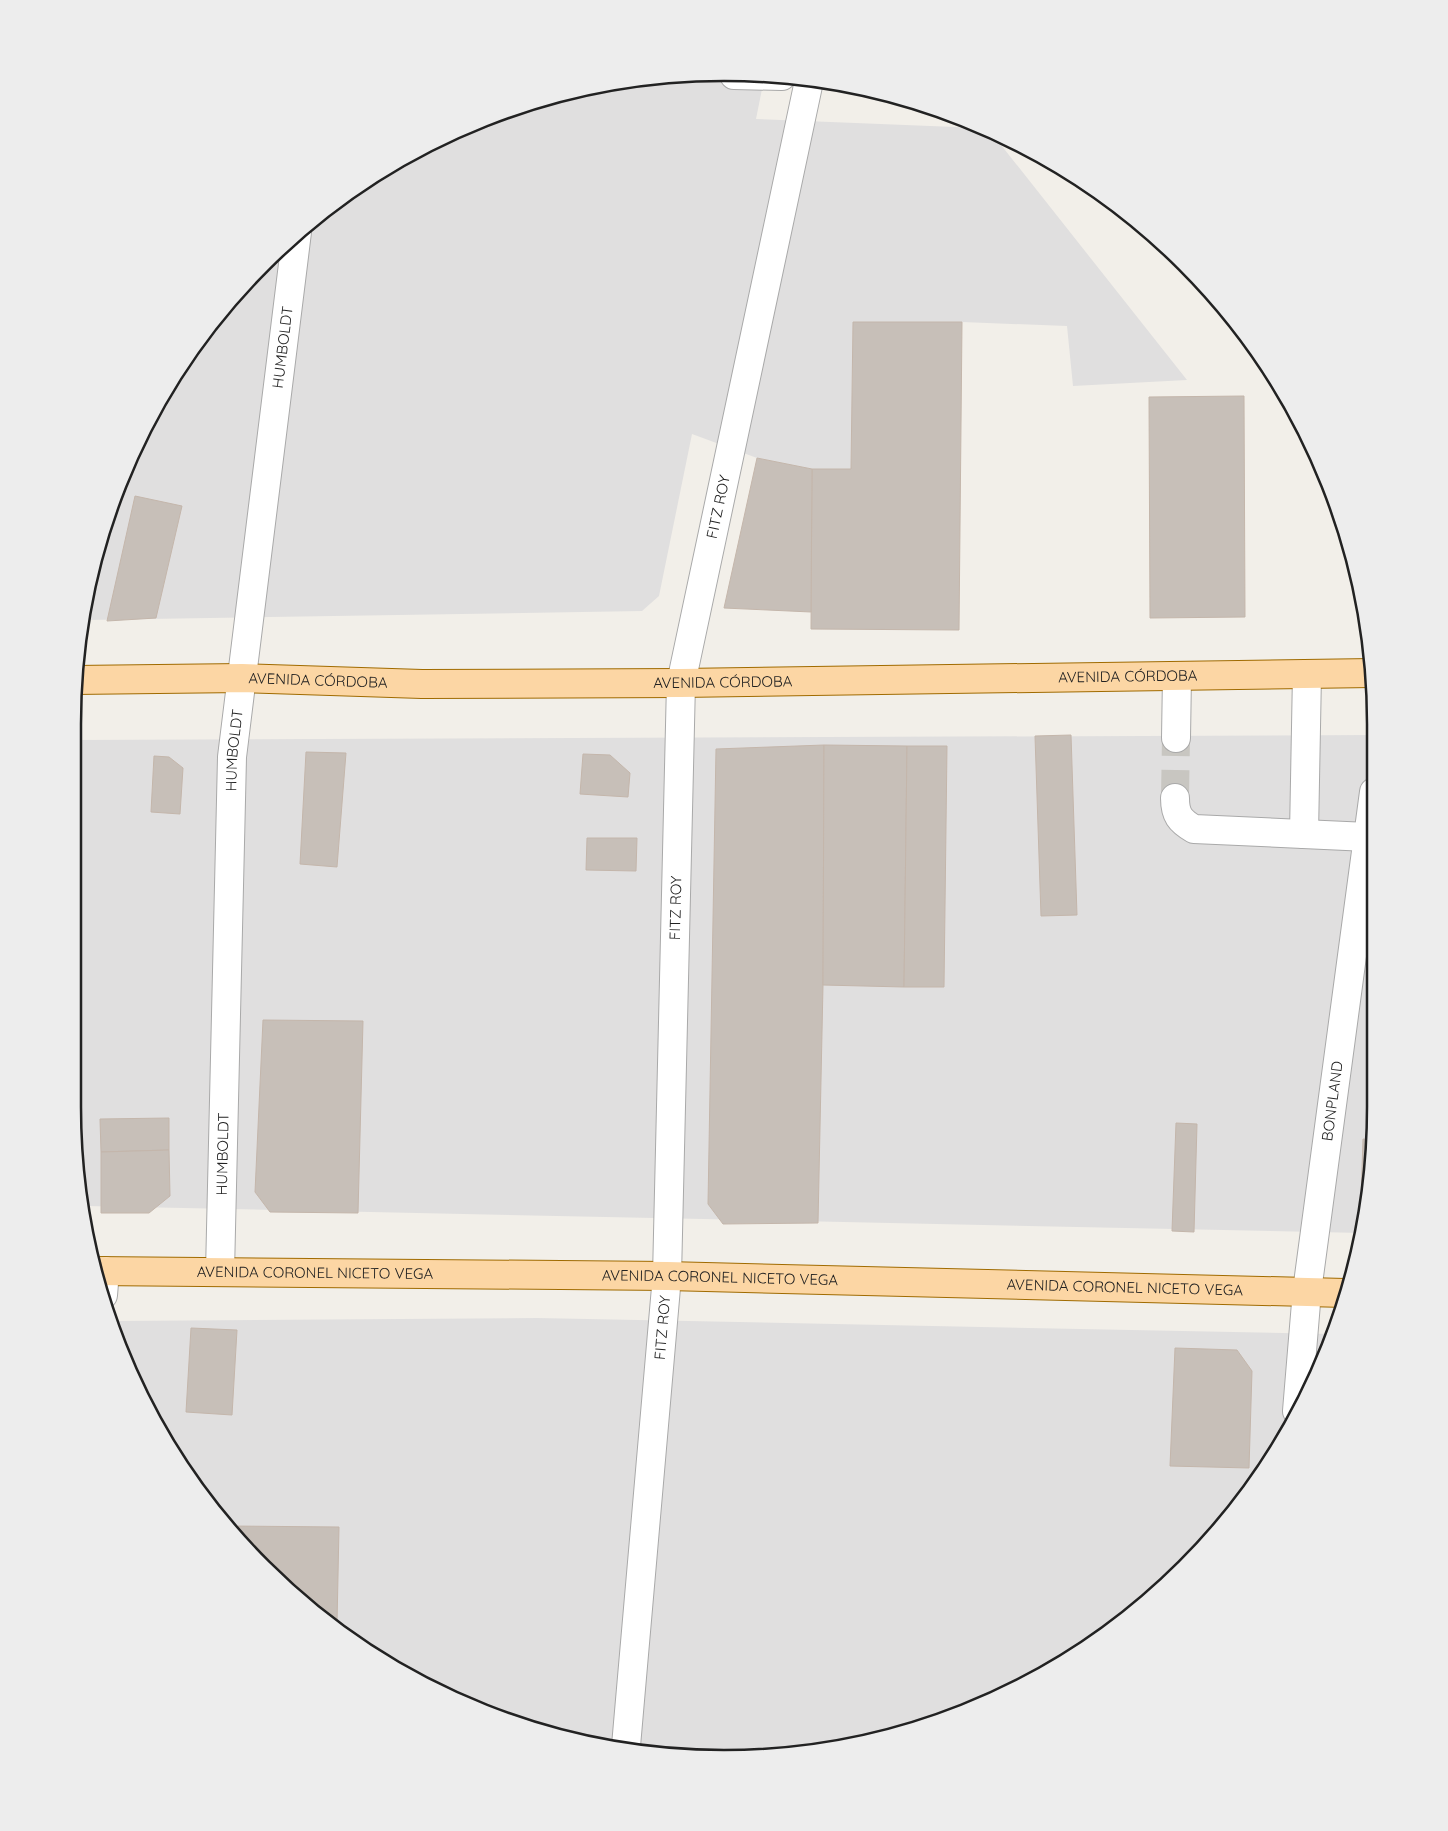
<svg xmlns="http://www.w3.org/2000/svg" width="1448" height="1831" font-family="Quicksand,sans-serif">
  <style>
    .residential { fill: #e0dfdf }
    .building { fill: #c7bfb8; stroke: #c4b6ab }
    .lines { fill: none; stroke-linecap: round; stroke-linejoin: round }
    .minor-tunnel { stroke: #c8c6c1; stroke-width: 28; stroke-dasharray: 28 14; stroke-linecap: butt }
    .minor-casing { stroke: #a9a9a9; stroke-width: 30 }
    .major-casing { stroke: #a06b00; stroke-width: 30 }
    .minor { stroke: #fff; stroke-width: 28 }
    .major { stroke: #fcd6a4; stroke-width: 28 }
    .labels { text-anchor: middle; stroke-width: 5; stroke-linejoin: round; paint-order: stroke }
    .street-label { font-size: 15px; fill: #222; stroke: #fff }
    .rim { fill: none; stroke: #222; stroke-width: 2.5 }
  </style>
  <rect width="100%" height="100%" fill="#f2efe9"/>
  <g class="residential">
    <path d="M765 74 756 119 980 128 990 131 1187 380 1073 386 1067 326 962 322H853L851 469H812L757 458 692 434 659 596 642 611 86 620 107 514 160 399 207 327 295 234 398 160 514 107 639 78Z"/>
    <path d="M1374 735 1375 1107 1363 1233 86 1206 73 1107 74 740Z"/>
    <path d="M537 1318 1333 1334 1326 1356 1266 1469 1154 1597 1050 1671 893 1736 724 1758 556 1736 398 1671 264 1568 160 1433 114 1321Z"/>
  </g>
  <g class="building">
    <path d="M853 322H962L959 630 811 629 812 469H851Z"/>
    <path d="M1244 396 1245 617 1150 618 1149 397Z"/>
    <path d="M757 458 812 469 811 612 724 608Z"/>
    <path d="M135 496 182 506 156 618 107 621Z"/>
    <path d="M1071 735 1077 915 1041 916 1035 736Z"/>
    <path d="M824 745 823 985 818 1223 723 1224 708 1204 716 749Z"/>
    <path d="M824 745 907 746 904 987 823 985Z"/>
    <path d="M907 746H947L944 987H904Z"/>
    <path d="M306 752 346 753 337 867 300 864Z"/>
    <path d="M583 754 610 755 630 773 628 797 580 794Z"/>
    <path d="M154 756 169 757 183 768 180 814 151 812Z"/>
    <path d="M587 838H637L636 871 586 870Z"/>
    <path d="M263 1020 363 1021 358 1213 270 1212 255 1192Z"/>
    <path d="M169 1118V1150L101 1152 100 1119Z"/>
    <path d="M1176 1123 1197 1124 1194 1232 1172 1231Z"/>
    <path d="M1363 1139 1372 1140 1365 1209 1361 1200Z"/>
    <path d="M169 1150 170 1196 149 1213H101V1152Z"/>
    <path d="M191 1328 237 1330 232 1415 186 1412Z"/>
    <path d="M1175 1348 1237 1350 1252 1371 1249 1468 1170 1466Z"/>
    <path d="M231 1526 339 1527 337 1624 264 1568Z"/>
  </g>
  <g class="lines">
    <path class="minor-tunnel" d="M1175 798 1176 738"/>
    <defs>
      <g id="minor">
        <path d="M734 75 782 76"/>
        <path d="M1176 738 1177 676"/>
        <path d="M1175 798C1175 815 1180 821 1194 829L1368 837"/>
        <path d="M1304 834 1307 674"/>
        <path id="s1" d="M220 1272 232 757 297 232"/>
        <path d="M103 1295 105 1271"/>
        <path id="s2" d="M1297 1411 1307 1291 1374 792"/>
        <path id="s3" d="M626 1746 667 1276 681 683 809 81"/>
      </g>
      <g id="major">
        <path id="s4" d="M74 680 242 678 422 684 681 683 1372 673"/>
        <path id="s5" d="M94 1271 667 1276 1345 1293"/>
      </g>
    </defs>
    <use href="#minor" class="minor-casing"/>
    <use href="#major" class="major-casing"/>
    <use href="#minor" class="minor"/>
    <use href="#major" class="major"/>
  </g>
  <g class="labels">
    <g class="street-label">
      <text dy="5" stroke="none"><textPath href="#s1" startOffset="928">HUMBOLDT</textPath></text>
      <text dy="5" stroke="none"><textPath href="#s3" startOffset="1245">FITZ ROY</textPath></text>
      <text dy="5" stroke="none"><textPath href="#s4" startOffset="1054">AVENIDA CÓRDOBA</textPath></text>
      <text dy="5" stroke="none"><textPath href="#s4" startOffset="244">AVENIDA CÓRDOBA</textPath></text>
      <text dy="5" stroke="none"><textPath href="#s4" startOffset="649">AVENIDA CÓRDOBA</textPath></text>
      <text dy="5" stroke="none"><textPath href="#s1" startOffset="522">HUMBOLDT</textPath></text>
      <text dy="5" stroke="none"><textPath href="#s3" startOffset="840">FITZ ROY</textPath></text>
      <text dy="5" stroke="none"><textPath href="#s2" startOffset="312">BONPLAND</textPath></text>
      <text dy="5" stroke="none"><textPath href="#s1" startOffset="118">HUMBOLDT</textPath></text>
      <text dy="5" stroke="none"><textPath href="#s5" startOffset="221">AVENIDA CORONEL NICETO VEGA</textPath></text>
      <text dy="5" stroke="none"><textPath href="#s5" startOffset="626">AVENIDA CORONEL NICETO VEGA</textPath></text>
      <text dy="5" stroke="none"><textPath href="#s5" startOffset="1031">AVENIDA CORONEL NICETO VEGA</textPath></text>
      <text dy="5" stroke="none"><textPath href="#s3" startOffset="420">FITZ ROY</textPath></text>
    </g>
  </g>
  <path d="M0 0H1448V1831H0ZM724 81H724A643 643 0 0 1 1367 724V1107A643 643 0 0 1 724 1750H724A643 643 0 0 1 81 1107V724A643 643 0 0 1 724 81Z" fill="#ededed" fill-rule="evenodd"/>
  <path class="rim" d="M724 81H724A643 643 0 0 1 1367 724V1107A643 643 0 0 1 724 1750H724A643 643 0 0 1 81 1107V724A643 643 0 0 1 724 81Z"/>
</svg>
